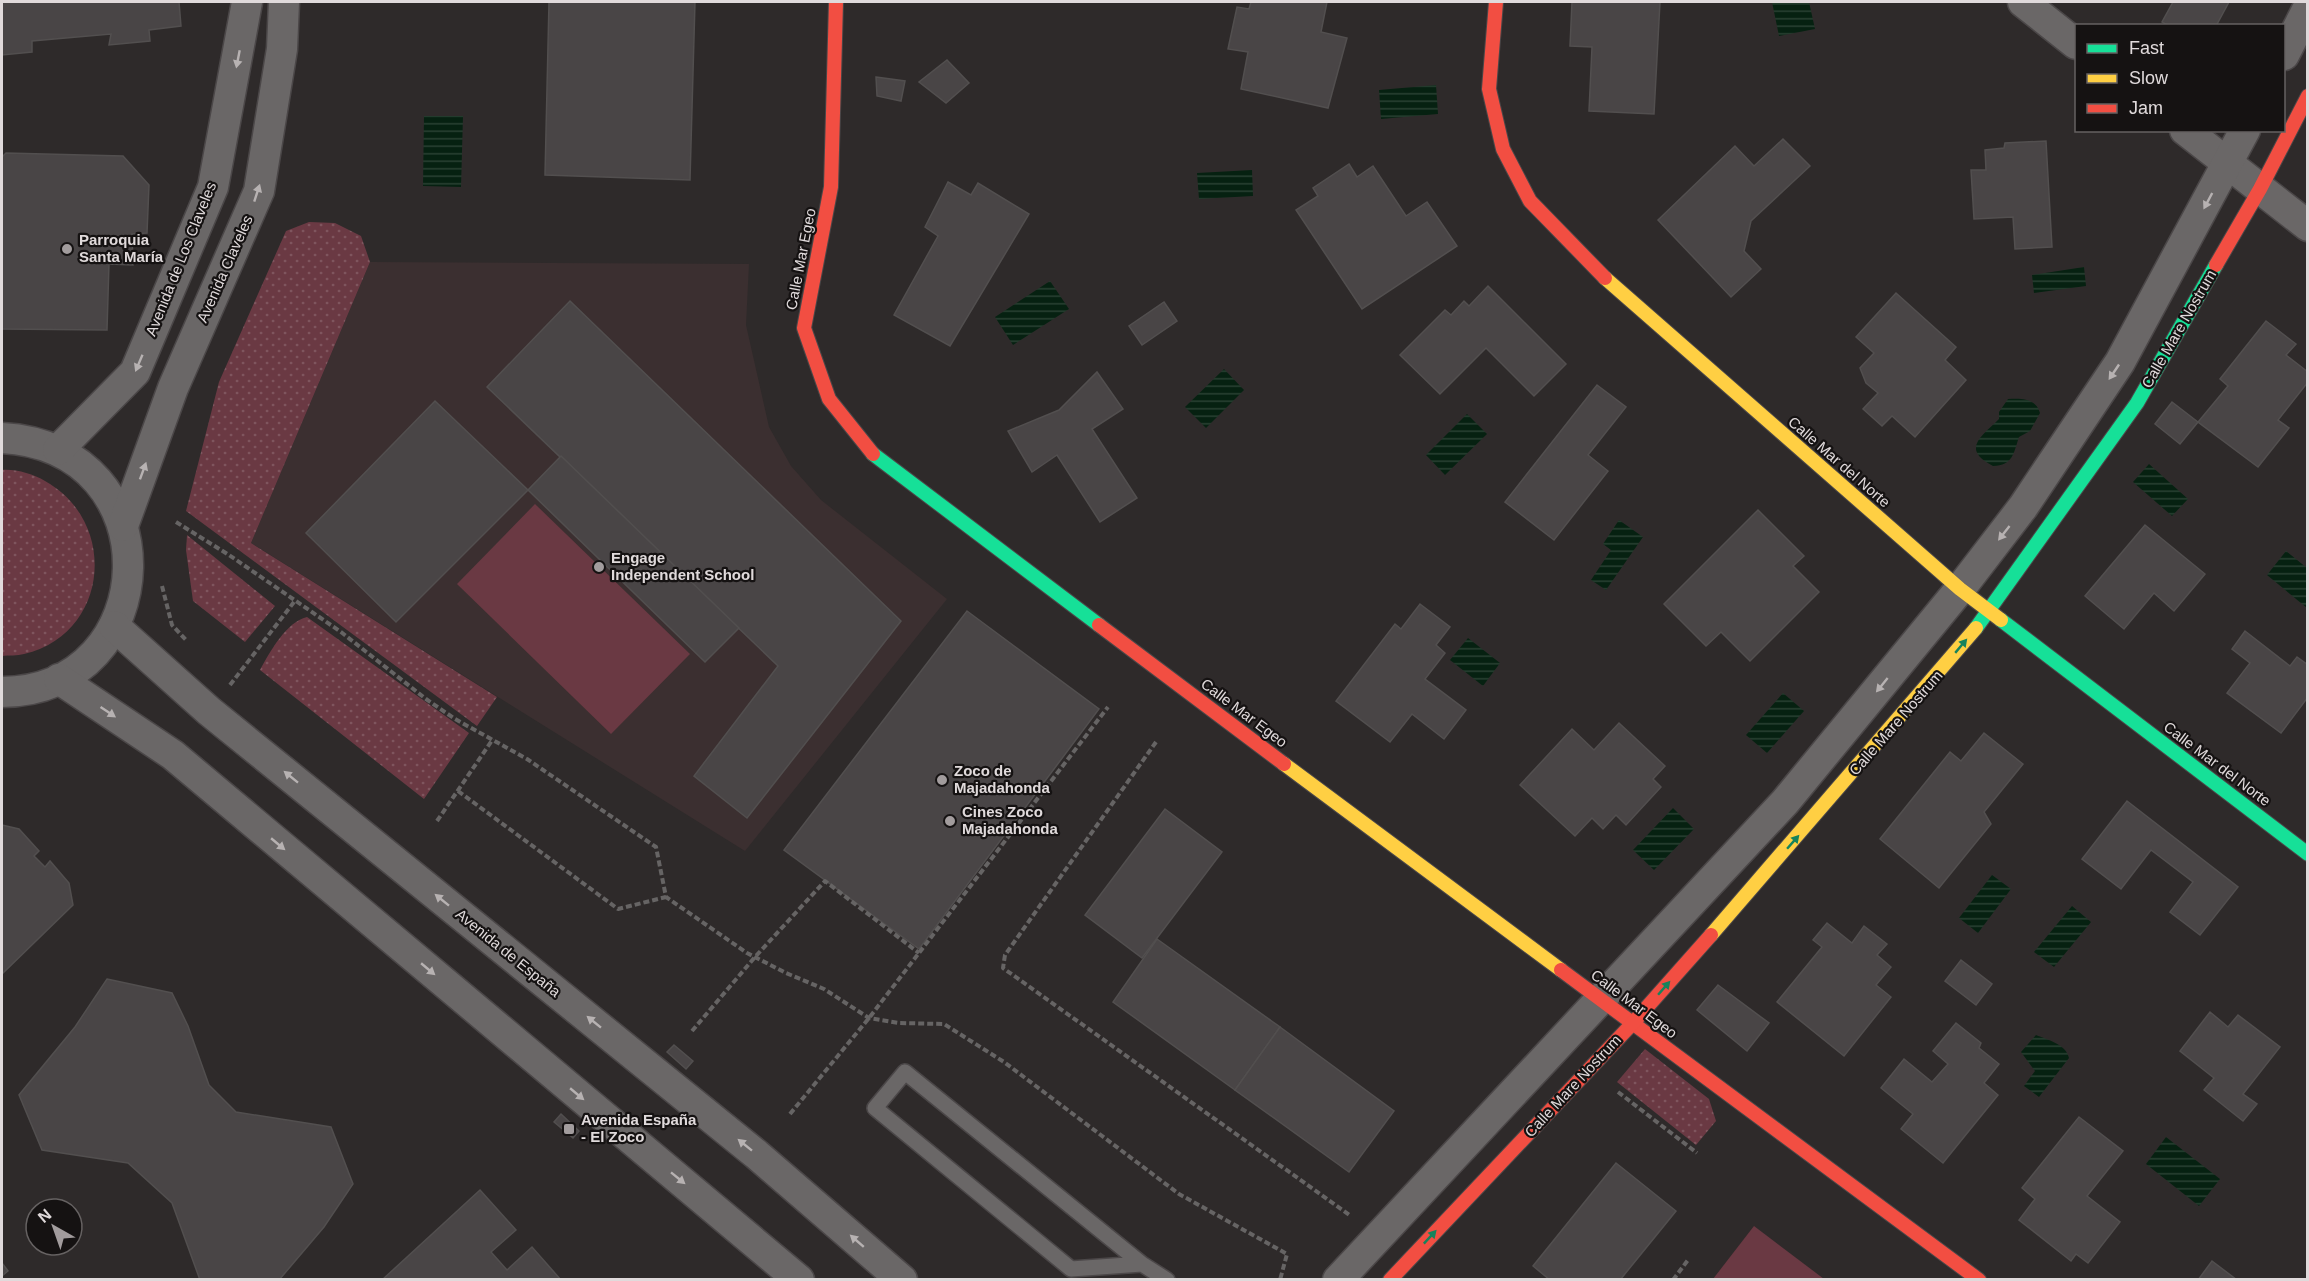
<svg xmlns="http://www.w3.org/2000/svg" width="2309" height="1281" font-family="Helvetica,sans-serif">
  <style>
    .built { fill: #3b2f30 }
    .grass { fill: url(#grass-dots) }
    .park { fill: #6a3943 }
    .water { fill: url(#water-rules) }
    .building { fill: #494546; stroke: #524f4f; stroke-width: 1.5 }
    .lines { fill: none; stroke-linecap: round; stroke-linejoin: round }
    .lane-casing { stroke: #4b4748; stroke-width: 18 }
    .street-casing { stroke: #4b4748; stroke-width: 33 }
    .fast-casing { stroke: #4b4748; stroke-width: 16 }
    .slow-casing { stroke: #4b4748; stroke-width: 16 }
    .jam-casing { stroke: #4b4748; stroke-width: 16 }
    .path { stroke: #666464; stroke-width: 4; stroke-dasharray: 6 3; stroke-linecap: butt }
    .lane { stroke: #6a6767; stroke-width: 15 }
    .street { stroke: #6a6767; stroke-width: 30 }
    .fast { stroke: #16e098; stroke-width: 14 }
    .slow { stroke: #ffcf43; stroke-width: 14 }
    .jam { stroke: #f24e42; stroke-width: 14 }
    .oneway { fill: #b7b2b2 }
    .oneway2 { fill: #16835c }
    .poi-dot { fill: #a29c9d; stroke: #151212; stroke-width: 2 }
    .labels { text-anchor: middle; stroke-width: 4.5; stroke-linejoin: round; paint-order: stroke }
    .poi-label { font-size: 15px; font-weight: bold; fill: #e0dadb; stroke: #151212; text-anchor: start }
    .street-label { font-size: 15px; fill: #e0dadb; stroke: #151212 }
  </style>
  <defs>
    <pattern id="grass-dots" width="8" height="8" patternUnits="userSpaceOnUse" patternTransform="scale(1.5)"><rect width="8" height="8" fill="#6a3943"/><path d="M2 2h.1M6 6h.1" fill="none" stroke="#7f555e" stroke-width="1.8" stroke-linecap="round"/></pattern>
    <pattern id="water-rules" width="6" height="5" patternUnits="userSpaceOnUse" patternTransform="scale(1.5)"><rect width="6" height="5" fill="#062111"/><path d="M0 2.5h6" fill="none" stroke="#2a4133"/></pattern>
  </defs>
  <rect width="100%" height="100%" fill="#2e2a2a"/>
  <path class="built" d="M370 262 749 264 746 325 769 427 791 466 821 500 947 599 745 851 251 543Z"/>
  <g class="grass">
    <path d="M309 222 335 223 361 236 370 262 251 543 497 697 477 726 186 511 219 382 286 231Z"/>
    <path d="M2 470C16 469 33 474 45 481 119 522 109 634 24 654 17 656 9 655 2 656Z"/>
    <path d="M187 535 275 606 245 642 193 601 186 550Z"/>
    <path d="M307 617 469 733 424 799 260 670C270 652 286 622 307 617Z"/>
    <path d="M1645 1049 1709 1099 1716 1121 1696 1145 1617 1082Z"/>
  </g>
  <g class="park">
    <path d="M535 504 690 654 611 734 457 584Z"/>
    <path d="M1754 1226 1824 1279H1713Z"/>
  </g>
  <g class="water">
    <path d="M1772 2H1809L1815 29 1779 36Z"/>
    <path d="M1436 85 1438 114 1381 119 1379 90Z"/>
    <path d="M424 116H463L461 187 423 186Z"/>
    <path d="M1252 170 1253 196 1199 199 1197 173Z"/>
    <path d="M2084 267 2086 286 2034 293 2032 275Z"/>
    <path d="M1050 281 1069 309 1013 345 995 317Z"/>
    <path d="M1224 369 1244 390 1206 428 1185 407Z"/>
    <path d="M2008 399C2021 398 2036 398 2040 413L2030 431 2019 437C2014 452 2013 466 1993 466 1960 449 1982 436 1999 419V412Z"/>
    <path d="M1467 414 1487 434 1445 475 1426 455Z"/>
    <path d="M2149 464 2188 499 2172 516 2133 482Z"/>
    <path d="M1619 520 1643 537 1606 590 1591 580 1611 550 1603 544Z"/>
    <path d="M2286 551 2307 568V608L2267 575Z"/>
    <path d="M1468 638 1500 663 1483 686 1450 660Z"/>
    <path d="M1783 693 1804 711 1767 753 1746 735Z"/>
    <path d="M1673 808 1694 829 1654 870 1633 850Z"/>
    <path d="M1992 875 2011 889 1978 933 1959 918Z"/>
    <path d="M2072 906 2091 922 2054 967 2034 952Z"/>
    <path d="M2036 1035C2048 1040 2066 1044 2069 1058L2039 1097 2024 1086 2035 1071 2021 1052Z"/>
    <path d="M2166 1137 2220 1179 2199 1206 2146 1164Z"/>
  </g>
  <g class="building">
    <path d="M2 2H179L181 26 149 30 150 41 109 45 111 34 32 41V52L2 55Z"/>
    <path d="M549 2H695L690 180 545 175Z"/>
    <path d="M1251 2H1327L1321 32 1347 38 1328 108 1241 89 1248 52 1228 49 1237 7 1249 9Z"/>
    <path d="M1572 2H1660L1654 114 1589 111 1592 47 1570 46Z"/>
    <path d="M2173 2H2229L2216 26H2169L2162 22Z"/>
    <path d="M947 60 969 83 946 103 919 82Z"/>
    <path d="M876 77 905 81 901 101 877 96Z"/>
    <path d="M1783 139 1810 166 1751 221 1744 251 1761 269 1731 297 1658 220 1735 146 1754 166Z"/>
    <path d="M2046 141 2052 247 2015 249 2013 217 1974 219 1971 170H1986L1985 150 2004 148 2005 143Z"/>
    <path d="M6 153 123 156 149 185 147 233 132 234 133 265 109 264 107 330 2 329V157Z"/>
    <path d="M1349 164 1357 177 1373 166 1406 216 1427 202 1457 246 1362 309 1296 210 1318 196 1313 188Z"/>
    <path d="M948 182 971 195 978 183 1029 214 950 346 894 315 938 236 925 227Z"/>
    <path d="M1488 286 1566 364 1534 396 1486 348 1440 394 1400 355 1445 310 1451 315 1464 301 1469 306Z"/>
    <path d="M1896 293 1956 347 1945 360 1966 380 1915 437 1892 416 1882 426 1863 409 1878 393 1866 383 1860 368 1874 353 1856 337Z"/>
    <path d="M570 301 901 621 747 818 694 776 778 666 487 387Z"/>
    <path d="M1164 302 1177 321 1142 345 1129 326Z"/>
    <path d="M2266 321 2296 344 2286 355 2308 372V382L2278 420 2289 428 2258 467 2198 422 2228 386 2220 379Z"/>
    <path d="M1097 372 1123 409 1092 429 1137 498 1100 522 1057 455 1032 472 1008 431 1059 410Z"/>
    <path d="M1597 385 1626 407 1588 455 1608 471 1554 540 1505 502Z"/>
    <path d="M435 401 528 490 396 622 306 533Z"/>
    <path d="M2172 402 2198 422 2180 444 2155 424Z"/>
    <path d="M561 456 739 628 705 662 528 490Z"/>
    <path d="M1758 510 1804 556 1793 566 1819 592 1750 661 1721 632 1706 646 1664 604Z"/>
    <path d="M2145 525 2205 574 2174 611 2154 593 2124 629 2085 596Z"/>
    <path d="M1420 604 1450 627 1436 645 1445 653 1425 679 1466 710 1444 739 1412 714 1390 742 1336 701 1395 624 1401 629Z"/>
    <path d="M967 611 1099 709 919 949 784 850Z"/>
    <path d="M2245 631 2290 666 2297 657 2308 665V697L2281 733 2227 693 2250 663 2232 649Z"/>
    <path d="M1619 723 1665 766 1653 779 1661 787 1626 825 1616 815 1603 829 1592 818 1575 836 1520 785 1572 729 1594 750Z"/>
    <path d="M1984 733 2023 764 1984 812 1991 824 1939 888 1880 839 1950 752 1961 761Z"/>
    <path d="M2127 801 2238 887 2200 935 2170 912 2193 882 2151 850 2121 889 2082 859Z"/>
    <path d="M1165 809 1222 852 1142 958 1085 915Z"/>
    <path d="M2 825 19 829 39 851 34 856 45 867 50 861 69 883 73 905 2 974Z"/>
    <path d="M1827 923 1852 943 1864 926 1887 944 1877 955 1891 967 1876 985 1891 997 1844 1056 1777 1002 1822 947 1813 940Z"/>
    <path d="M1157 939 1280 1027 1235 1090 1113 1002Z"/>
    <path d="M1961 960 1992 984 1976 1005 1945 981Z"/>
    <path d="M107 979 172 993 188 1026 209 1085 236 1112 331 1127 353 1184 324 1227 279 1280H200L172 1203 128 1163 42 1150 19 1095 75 1027Z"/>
    <path d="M1718 985 1769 1023 1747 1051 1697 1010Z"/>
    <path d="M2210 1012 2228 1027 2238 1015 2280 1047 2243 1094 2257 1104 2243 1121 2204 1090 2214 1078 2180 1051Z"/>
    <path d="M1956 1023 1981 1043 1979 1048 1999 1064 1984 1083 1998 1095 1943 1163 1901 1129 1913 1114 1881 1088 1904 1059 1932 1082 1948 1064 1933 1051Z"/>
    <path d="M1280 1027 1394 1111 1349 1172 1235 1090Z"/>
    <path d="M674 1045 693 1061 686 1069 667 1052Z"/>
    <path d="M561 1114 579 1131 573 1138 554 1122Z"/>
    <path d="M2079 1117 2123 1151 2087 1196 2120 1222 2088 1263 2076 1254 2071 1261 2019 1220 2035 1199 2022 1188Z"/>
    <path d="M1616 1163 1676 1211 1620 1280H1550L1533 1266Z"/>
    <path d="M480 1190 516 1230 491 1252 507 1270 532 1247 561 1280H382Z"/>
    <path d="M2212 1261 2237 1280H2198Z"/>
    <path d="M2 1263 8 1271 2 1276Z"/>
  </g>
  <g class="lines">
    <defs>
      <path id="lane" d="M1142 1264 1071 1269 875 1108 905 1072 1142 1264 1167 1280"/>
      <g id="street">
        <path d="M2023 2 2076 44"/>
        <path d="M2284 55 2308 8"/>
        <path d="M2185 130 2308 226"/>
        <path d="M2 438C175 447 165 691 2 692"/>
        <path d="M58 450 135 372 213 187 247 2"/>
        <path d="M123 526 173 388 259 191 282 49 284 2"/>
        <path d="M114 626 209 711 756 1154 902 1280"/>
        <path d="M59 679 173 755 799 1280"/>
        <path d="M1338 1280 1785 802 1960 589 2023 507 2120 362 2245 130"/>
      </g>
      <g id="fast">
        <path d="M873 454 1099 625"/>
        <path d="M2001 620 2308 854"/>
        <path d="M1976 628 2137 403 2216 265"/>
      </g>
      <g id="slow">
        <path d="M1605 278 1960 589 2001 620"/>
        <path d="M1284 764 1561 970"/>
        <path d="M1711 935 1976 628"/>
      </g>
      <g id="jam">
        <path d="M836 2 831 187 804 328 829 399 873 454"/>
        <path d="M1496 2 1489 89 1503 149 1530 201 1605 278"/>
        <path d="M2216 265 2260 189 2308 96"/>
        <path d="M1099 625 1284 764"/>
        <path d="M1561 970 1979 1280"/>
        <path d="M1390 1280 1632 1024 1711 935"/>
      </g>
    </defs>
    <use href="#lane" class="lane-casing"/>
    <use href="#street" class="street-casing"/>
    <use href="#fast" class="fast-casing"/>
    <use href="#slow" class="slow-casing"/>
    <use href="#jam" class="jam-casing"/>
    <g class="path">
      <path d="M176 522 229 555 341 632 426 699 455 719 527 759 656 847 666 897 747 953 786 973 824 989 869 1018 899 1023 944 1024 1004 1062 1179 1194 1287 1254 1280 1280"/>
      <path d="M162 586 172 625 186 640"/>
      <path d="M230 685 294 602"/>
      <path d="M1156 742 1005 955 1003 968 1351 1216"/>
      <path d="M458 791 618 909 666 897"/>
      <path d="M437 821 493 739"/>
      <path d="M692 1031 755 957 825 881 919 953"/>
      <path d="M1618 1092 1697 1153"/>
      <path d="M790 1114 869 1018 1108 707"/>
      <path d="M1673 1280 1688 1260"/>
    </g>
    <use href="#lane" class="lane"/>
    <use href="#street" class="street"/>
    <use href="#fast" class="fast"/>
    <use href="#slow" class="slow"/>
    <use href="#jam" class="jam"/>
  </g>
  <defs><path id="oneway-solid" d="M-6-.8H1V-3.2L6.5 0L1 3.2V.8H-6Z" transform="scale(1.5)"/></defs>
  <g class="oneway">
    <use href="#oneway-solid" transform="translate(238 59) rotate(101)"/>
    <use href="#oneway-solid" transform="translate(257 193) rotate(-72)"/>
    <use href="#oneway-solid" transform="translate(2208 201) rotate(118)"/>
    <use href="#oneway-solid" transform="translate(139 363) rotate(113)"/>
    <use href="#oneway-solid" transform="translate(2114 372) rotate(124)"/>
    <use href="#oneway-solid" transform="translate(143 471) rotate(-70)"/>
    <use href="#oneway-solid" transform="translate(2004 533) rotate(128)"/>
    <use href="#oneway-solid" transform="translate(1882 685) rotate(129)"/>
    <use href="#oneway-solid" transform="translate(108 712) rotate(34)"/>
    <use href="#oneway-solid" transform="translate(291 777) rotate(-141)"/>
    <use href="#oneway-solid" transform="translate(278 844) rotate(40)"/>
    <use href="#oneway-solid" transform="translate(442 900) rotate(-141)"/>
    <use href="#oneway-solid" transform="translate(428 969) rotate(40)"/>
    <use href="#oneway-solid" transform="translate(594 1022) rotate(-141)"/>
    <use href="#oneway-solid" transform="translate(577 1094) rotate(40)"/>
    <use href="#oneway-solid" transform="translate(745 1145) rotate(-141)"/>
    <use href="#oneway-solid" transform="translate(678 1178) rotate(39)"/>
    <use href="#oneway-solid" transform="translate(857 1241) rotate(-139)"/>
  </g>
  <g class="oneway2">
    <use href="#oneway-solid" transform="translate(1961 646) rotate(-50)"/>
    <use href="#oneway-solid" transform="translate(1793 842) rotate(-49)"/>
    <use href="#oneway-solid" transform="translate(1664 988) rotate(-49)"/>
    <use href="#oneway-solid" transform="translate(1430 1237) rotate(-47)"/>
  </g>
  <g class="poi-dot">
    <circle cx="67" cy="249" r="6"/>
    <circle cx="599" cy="567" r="6"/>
    <circle cx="942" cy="780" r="6"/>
    <circle cx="950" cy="821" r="6"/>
    <rect x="563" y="1123" width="12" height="12" rx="3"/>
  </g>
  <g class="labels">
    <g class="poi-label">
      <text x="79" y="245">Parroquia<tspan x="79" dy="17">Santa María</tspan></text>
      <text x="611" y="563">Engage<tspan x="611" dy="17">Independent School</tspan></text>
      <text x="954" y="776">Zoco de<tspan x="954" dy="17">Majadahonda</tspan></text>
      <text x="962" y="817">Cines Zoco<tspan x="962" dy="17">Majadahonda</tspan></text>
      <text x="581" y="1125">Avenida España<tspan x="581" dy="17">- El Zoco</tspan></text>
    </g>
    <g class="street-label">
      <text transform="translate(181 259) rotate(-68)" y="5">Avenida de Los Claveles</text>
      <text transform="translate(801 259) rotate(-79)" y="5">Calle Mar Egeo</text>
      <text transform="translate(225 269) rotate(-66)" y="5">Avenida Claveles</text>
      <text transform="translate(2179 329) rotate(-60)" y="5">Calle Mare Nostrum</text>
      <text transform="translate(1839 462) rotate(41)" y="5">Calle Mar del Norte</text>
      <text transform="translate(1244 713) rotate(37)" y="5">Calle Mar Egeo</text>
      <text transform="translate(1896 723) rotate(-49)" y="5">Calle Mare Nostrum</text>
      <text transform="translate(2217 764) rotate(37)" y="5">Calle Mar del Norte</text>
      <text transform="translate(508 953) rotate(39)" y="5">Avenida de España</text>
      <text transform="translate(1634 1004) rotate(37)" y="5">Calle Mar Egeo</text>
      <text transform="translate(1573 1086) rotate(-47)" y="5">Calle Mare Nostrum</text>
    </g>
  </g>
  <rect width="2309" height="1281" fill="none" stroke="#e0dadb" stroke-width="6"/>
  <rect x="2075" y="24" width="210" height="108" fill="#151212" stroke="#666262" stroke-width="1.5"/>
  <rect x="2087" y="44" width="30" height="9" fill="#16e098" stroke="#666262" stroke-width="1.5"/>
  <text x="2129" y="54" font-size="18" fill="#e0dadb">Fast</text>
  <rect x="2087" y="74" width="30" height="9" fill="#ffcf43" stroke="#666262" stroke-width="1.5"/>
  <text x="2129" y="84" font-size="18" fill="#e0dadb">Slow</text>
  <rect x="2087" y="104" width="30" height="9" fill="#f24e42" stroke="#666262" stroke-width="1.5"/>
  <text x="2129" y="114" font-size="18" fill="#e0dadb">Jam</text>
  <g transform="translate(54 1227) rotate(320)"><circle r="28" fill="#151212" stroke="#666262" stroke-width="1.5"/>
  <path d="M0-4.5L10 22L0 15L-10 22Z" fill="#a29c9d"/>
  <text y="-9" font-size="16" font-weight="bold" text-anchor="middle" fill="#e0dadb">N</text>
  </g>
</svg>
